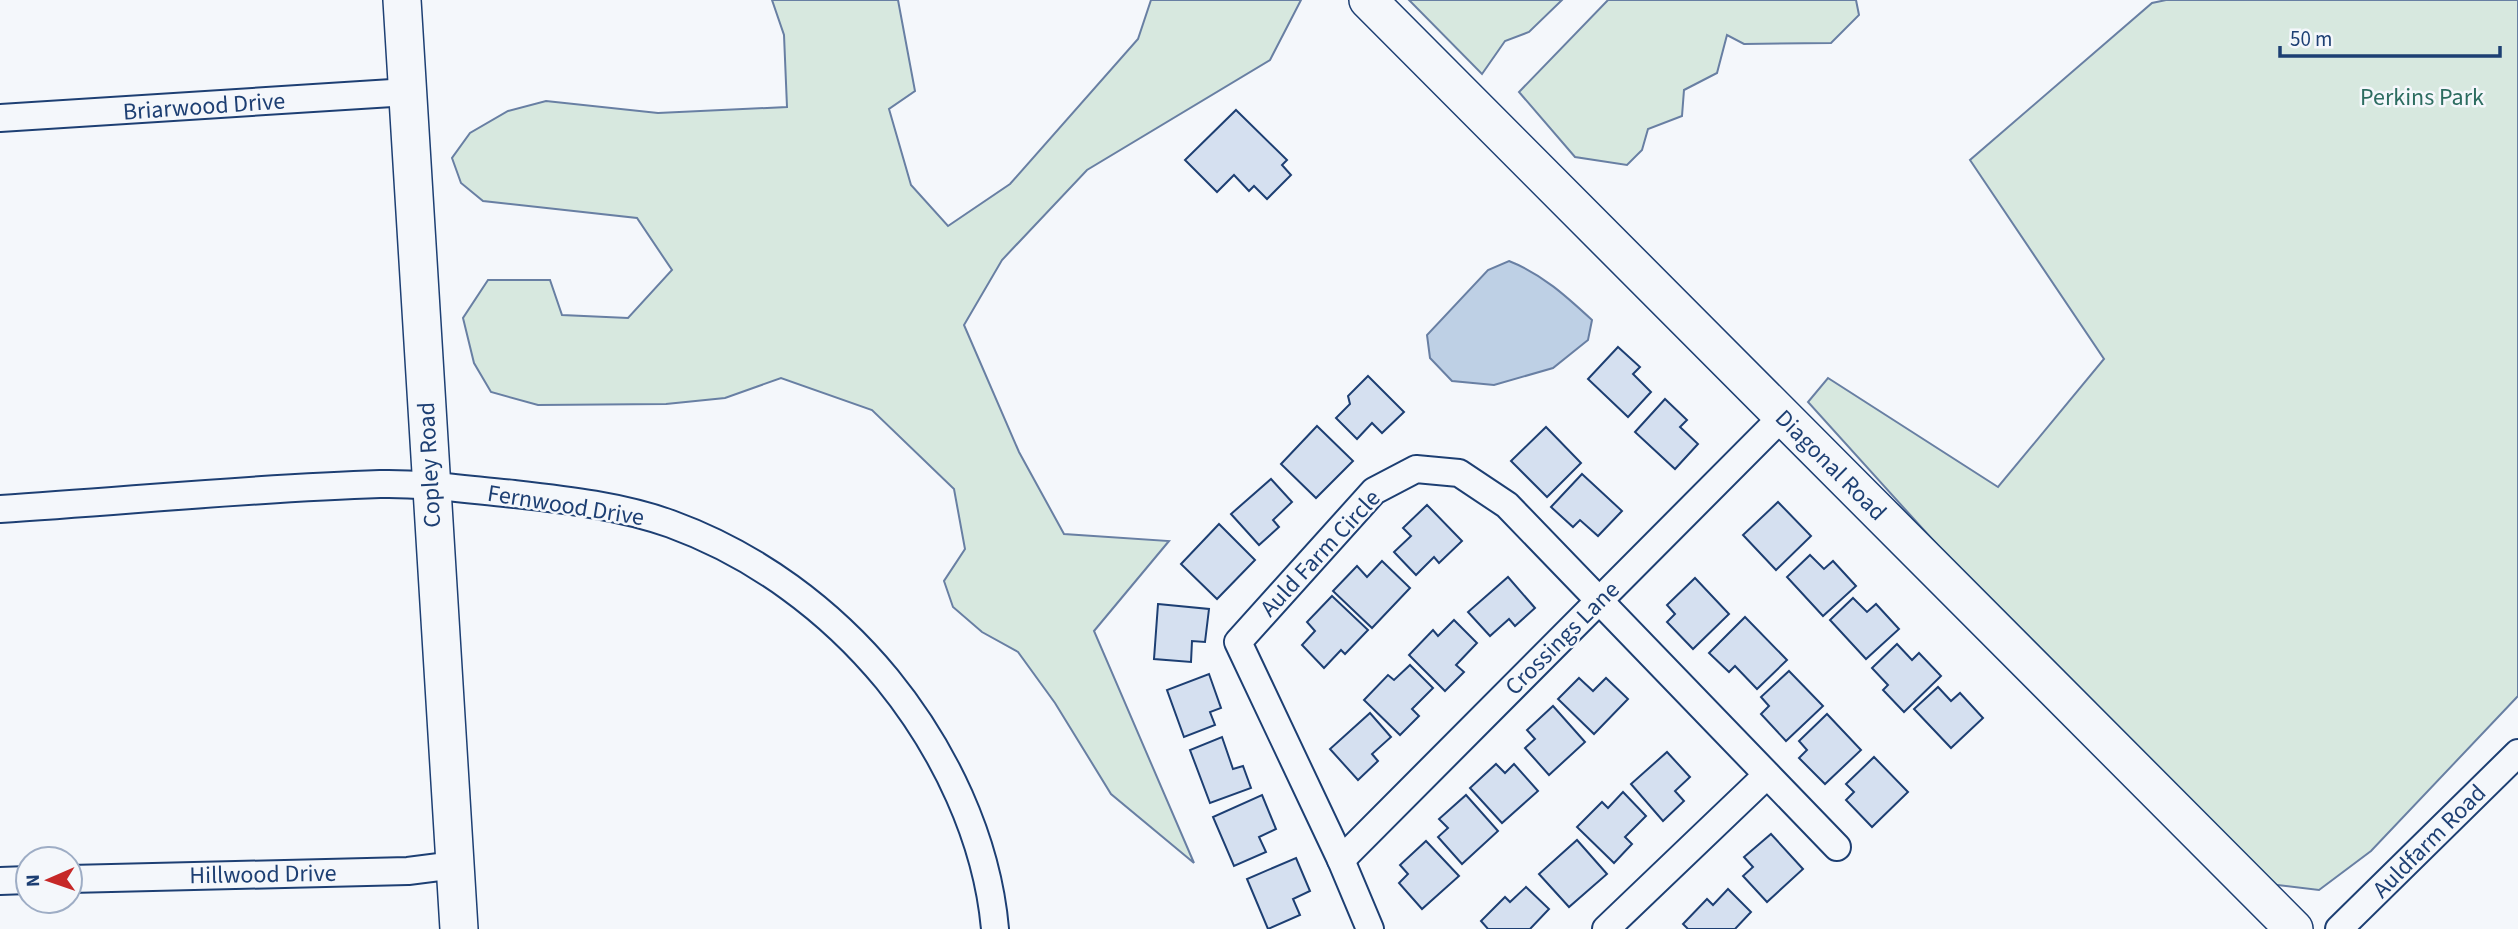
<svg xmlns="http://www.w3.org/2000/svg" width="2518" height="929" font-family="'Source Sans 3',sans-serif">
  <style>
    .green { fill: #d7e8df; stroke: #687fa3; stroke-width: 2 }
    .water { fill: #bed0e5; stroke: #687fa3; stroke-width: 2 }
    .building { fill: #d5e0f0; stroke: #1d3f73; stroke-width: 2 }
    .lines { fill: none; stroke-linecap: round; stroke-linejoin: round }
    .street-casing { stroke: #1d3f73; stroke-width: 30 }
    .secondary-casing { stroke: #1d3f73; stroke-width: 40 }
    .street { stroke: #f4f7fb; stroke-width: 26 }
    .secondary { stroke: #f4f7fb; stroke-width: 37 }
    .labels { text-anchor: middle; stroke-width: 5; stroke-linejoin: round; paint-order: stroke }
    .park-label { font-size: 24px; fill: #2c6c60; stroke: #f4f7fb }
    .street-label { font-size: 24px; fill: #1d3f73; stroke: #f4f7fb }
  </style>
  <rect width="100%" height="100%" fill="#f4f7fb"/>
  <g class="green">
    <path d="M772 0H898L915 91 889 109 911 185 948 226 1010 184 1138 39 1151 0H1301L1270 60 1087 170 1002 260 964 325 1019 452 1064 534 1169 541 1094 631 1194 863 1111 794 1055 703 1018 652 982 632 953 607 944 581 965 549 954 489 872 410 781 378 725 398 666 404 538 405 491 392 474 363 463 318 488 280H550L562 315 628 318 672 270 637 218 483 201 461 183 452 158 470 133 508 111 546 101 658 113 787 107 784 35Z"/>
    <path d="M1409 0H1562L1529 32 1505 41 1482 74Z"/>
    <path d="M1608 0H1856L1859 15 1831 43 1744 44 1727 35 1717 73 1684 90 1682 116 1648 129 1642 150 1627 165 1575 157 1519 92Z"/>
    <path d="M2166 0H2518V696L2371 851 2319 890 2244 881 2053 688 1941 549 1808 402 1828 378 1998 487 2104 359 1970 160 2152 3Z"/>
  </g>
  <path class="water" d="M1509 261C1542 274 1566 296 1592 320L1588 340 1553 368 1494 385 1452 381 1430 358 1427 335 1488 270Z"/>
  <g class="building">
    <path d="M1236 110 1287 160 1282 165 1291 175 1267 199 1254 186 1249 191 1234 175 1217 192 1185 160Z"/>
    <path d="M1618 347 1640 367 1633 374 1651 392 1628 417 1588 379Z"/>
    <path d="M1368 376 1404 412 1382 433 1372 423 1357 439 1336 418 1350 404 1348 396Z"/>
    <path d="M1665 399 1687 420 1680 427 1698 444 1675 469 1635 432Z"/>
    <path d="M1317 426 1353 461 1316 498 1281 464Z"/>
    <path d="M1546 427 1581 463 1547 497 1511 461Z"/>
    <path d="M1582 474 1622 511 1598 536 1580 520 1573 527 1551 507Z"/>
    <path d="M1271 479 1292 502 1273 520 1279 527 1259 545 1231 514Z"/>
    <path d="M1778 502 1811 536 1776 570 1743 535Z"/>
    <path d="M1427 505 1462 541 1439 563 1434 557 1416 575 1394 552 1411 536 1403 528Z"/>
    <path d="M1219 524 1255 560 1217 599 1181 564Z"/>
    <path d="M1810 555 1824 569 1833 561 1856 586 1823 616 1787 577Z"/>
    <path d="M1382 561 1410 588 1372 628 1333 591 1357 566 1367 577Z"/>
    <path d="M1508 577 1535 608 1515 626 1509 619 1490 636 1468 612Z"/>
    <path d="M1695 578 1729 614 1693 649 1667 622 1675 614 1667 605Z"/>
    <path d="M1332 596 1368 630 1345 654 1341 650 1324 668 1302 645 1315 631 1307 622Z"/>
    <path d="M1853 598 1867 612 1876 604 1899 629 1866 659 1830 620Z"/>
    <path d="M1158 604 1209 609 1205 642 1192 641 1191 662 1154 659Z"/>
    <path d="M1745 617 1787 660 1757 689 1735 666 1729 672 1709 653Z"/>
    <path d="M1454 620 1477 643 1456 665 1464 672 1445 691 1409 655 1433 630 1438 636Z"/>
    <path d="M1897 644 1912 660 1919 653 1941 676 1904 712 1883 690 1888 685 1872 668Z"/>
    <path d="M1410 665 1433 688 1412 709 1419 716 1400 735 1364 700 1388 675 1394 680Z"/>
    <path d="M1789 671 1823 706 1786 741 1761 714 1769 706 1761 697Z"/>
    <path d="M1209 674 1221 708 1210 712 1215 725 1184 737 1167 690Z"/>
    <path d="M1579 678 1593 691 1606 678 1628 699 1594 734 1558 699Z"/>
    <path d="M1938 687 1951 701 1960 693 1983 718 1951 748 1914 709Z"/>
    <path d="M1553 706 1585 742 1549 775 1525 748 1535 739 1527 730Z"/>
    <path d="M1370 713 1391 737 1372 754 1378 761 1358 780 1330 749Z"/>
    <path d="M1827 714 1861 750 1825 784 1799 758 1807 750 1799 741Z"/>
    <path d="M1222 737 1233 769 1243 766 1251 788 1210 803 1190 750Z"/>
    <path d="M1667 752 1690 777 1675 791 1684 801 1663 821 1631 784Z"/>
    <path d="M1874 757 1908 792 1872 827 1846 800 1854 792 1846 784Z"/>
    <path d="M1496 764 1505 773 1514 764 1538 791 1502 823 1470 788Z"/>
    <path d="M1623 792 1646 816 1625 837 1632 844 1614 863 1577 827 1602 802 1608 808Z"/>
    <path d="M1262 795 1276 829 1259 837 1266 852 1234 866 1213 817Z"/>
    <path d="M1466 795 1498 831 1462 864 1438 837 1448 828 1439 819Z"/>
    <path d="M1771 834 1803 869 1767 902 1743 876 1753 867 1744 857Z"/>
    <path d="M1577 840 1607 874 1569 907 1539 874Z"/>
    <path d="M1426 841 1459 876 1422 909 1399 883 1408 874 1400 865Z"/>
    <path d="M1296 858 1310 891 1293 899 1300 915 1268 929 1247 879Z"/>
    <path d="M1526 887 1549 909 1530 929H1488L1481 921 1505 897 1510 902Z"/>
    <path d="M1728 889 1751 912 1735 929H1688L1683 924 1707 899 1713 905Z"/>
  </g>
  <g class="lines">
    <defs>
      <g id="street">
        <path d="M0 118 408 92"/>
        <path d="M0 509C126 501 253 488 380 484 425 483 470 490 514 494 567 500 621 506 671 524 756 555 830 610 887 679 944 749 987 838 995 929"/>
        <path d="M1341 860 1782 417"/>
        <path d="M70 879 408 871 455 865"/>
        <path d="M0 881 28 880"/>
        <path d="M1370 929 1341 860 1238 642 1374 491 1416 469 1459 473 1507 505 1837 847"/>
        <path d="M1606 929 1767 775"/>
        <path d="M2339 929 2518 753"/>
      </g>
      <g id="secondary">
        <path d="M402 0 459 929"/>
        <path d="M1368 0 2294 929"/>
      </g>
    </defs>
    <use href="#street" class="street-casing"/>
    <use href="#secondary" class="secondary-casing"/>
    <use href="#street" class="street"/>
    <use href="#secondary" class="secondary"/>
  </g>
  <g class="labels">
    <g class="park-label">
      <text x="2422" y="105">Perkins Park</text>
    </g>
    <g class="street-label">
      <text transform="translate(204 106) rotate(-4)" y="8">Briarwood Drive</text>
      <text transform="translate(429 465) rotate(-93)" y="8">Copley Road</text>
      <text transform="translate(1831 465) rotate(45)" y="8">Diagonal Road</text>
      <text transform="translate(566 505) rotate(9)" y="8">Fernwood Drive</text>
      <text transform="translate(1320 553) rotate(-47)" y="8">Auld Farm Circle</text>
      <text transform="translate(1562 638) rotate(-45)" y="8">Crossings Lane</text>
      <text transform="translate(2429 841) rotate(-45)" y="8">Auldfarm Road</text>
      <text transform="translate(263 874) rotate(-1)" y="8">Hillwood Drive</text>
    </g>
  </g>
  <g transform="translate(49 880) rotate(268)"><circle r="33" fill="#f4f7fb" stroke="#9eadc5" stroke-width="2"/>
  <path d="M0-5L12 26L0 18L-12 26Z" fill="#c62828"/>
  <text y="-10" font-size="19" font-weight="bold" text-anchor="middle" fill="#1d3f73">N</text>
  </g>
  <path d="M2280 46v10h220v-10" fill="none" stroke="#1d3f73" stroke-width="3.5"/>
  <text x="2290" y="46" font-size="21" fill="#1d3f73" stroke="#f4f7fb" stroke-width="5" paint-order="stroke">50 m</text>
</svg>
